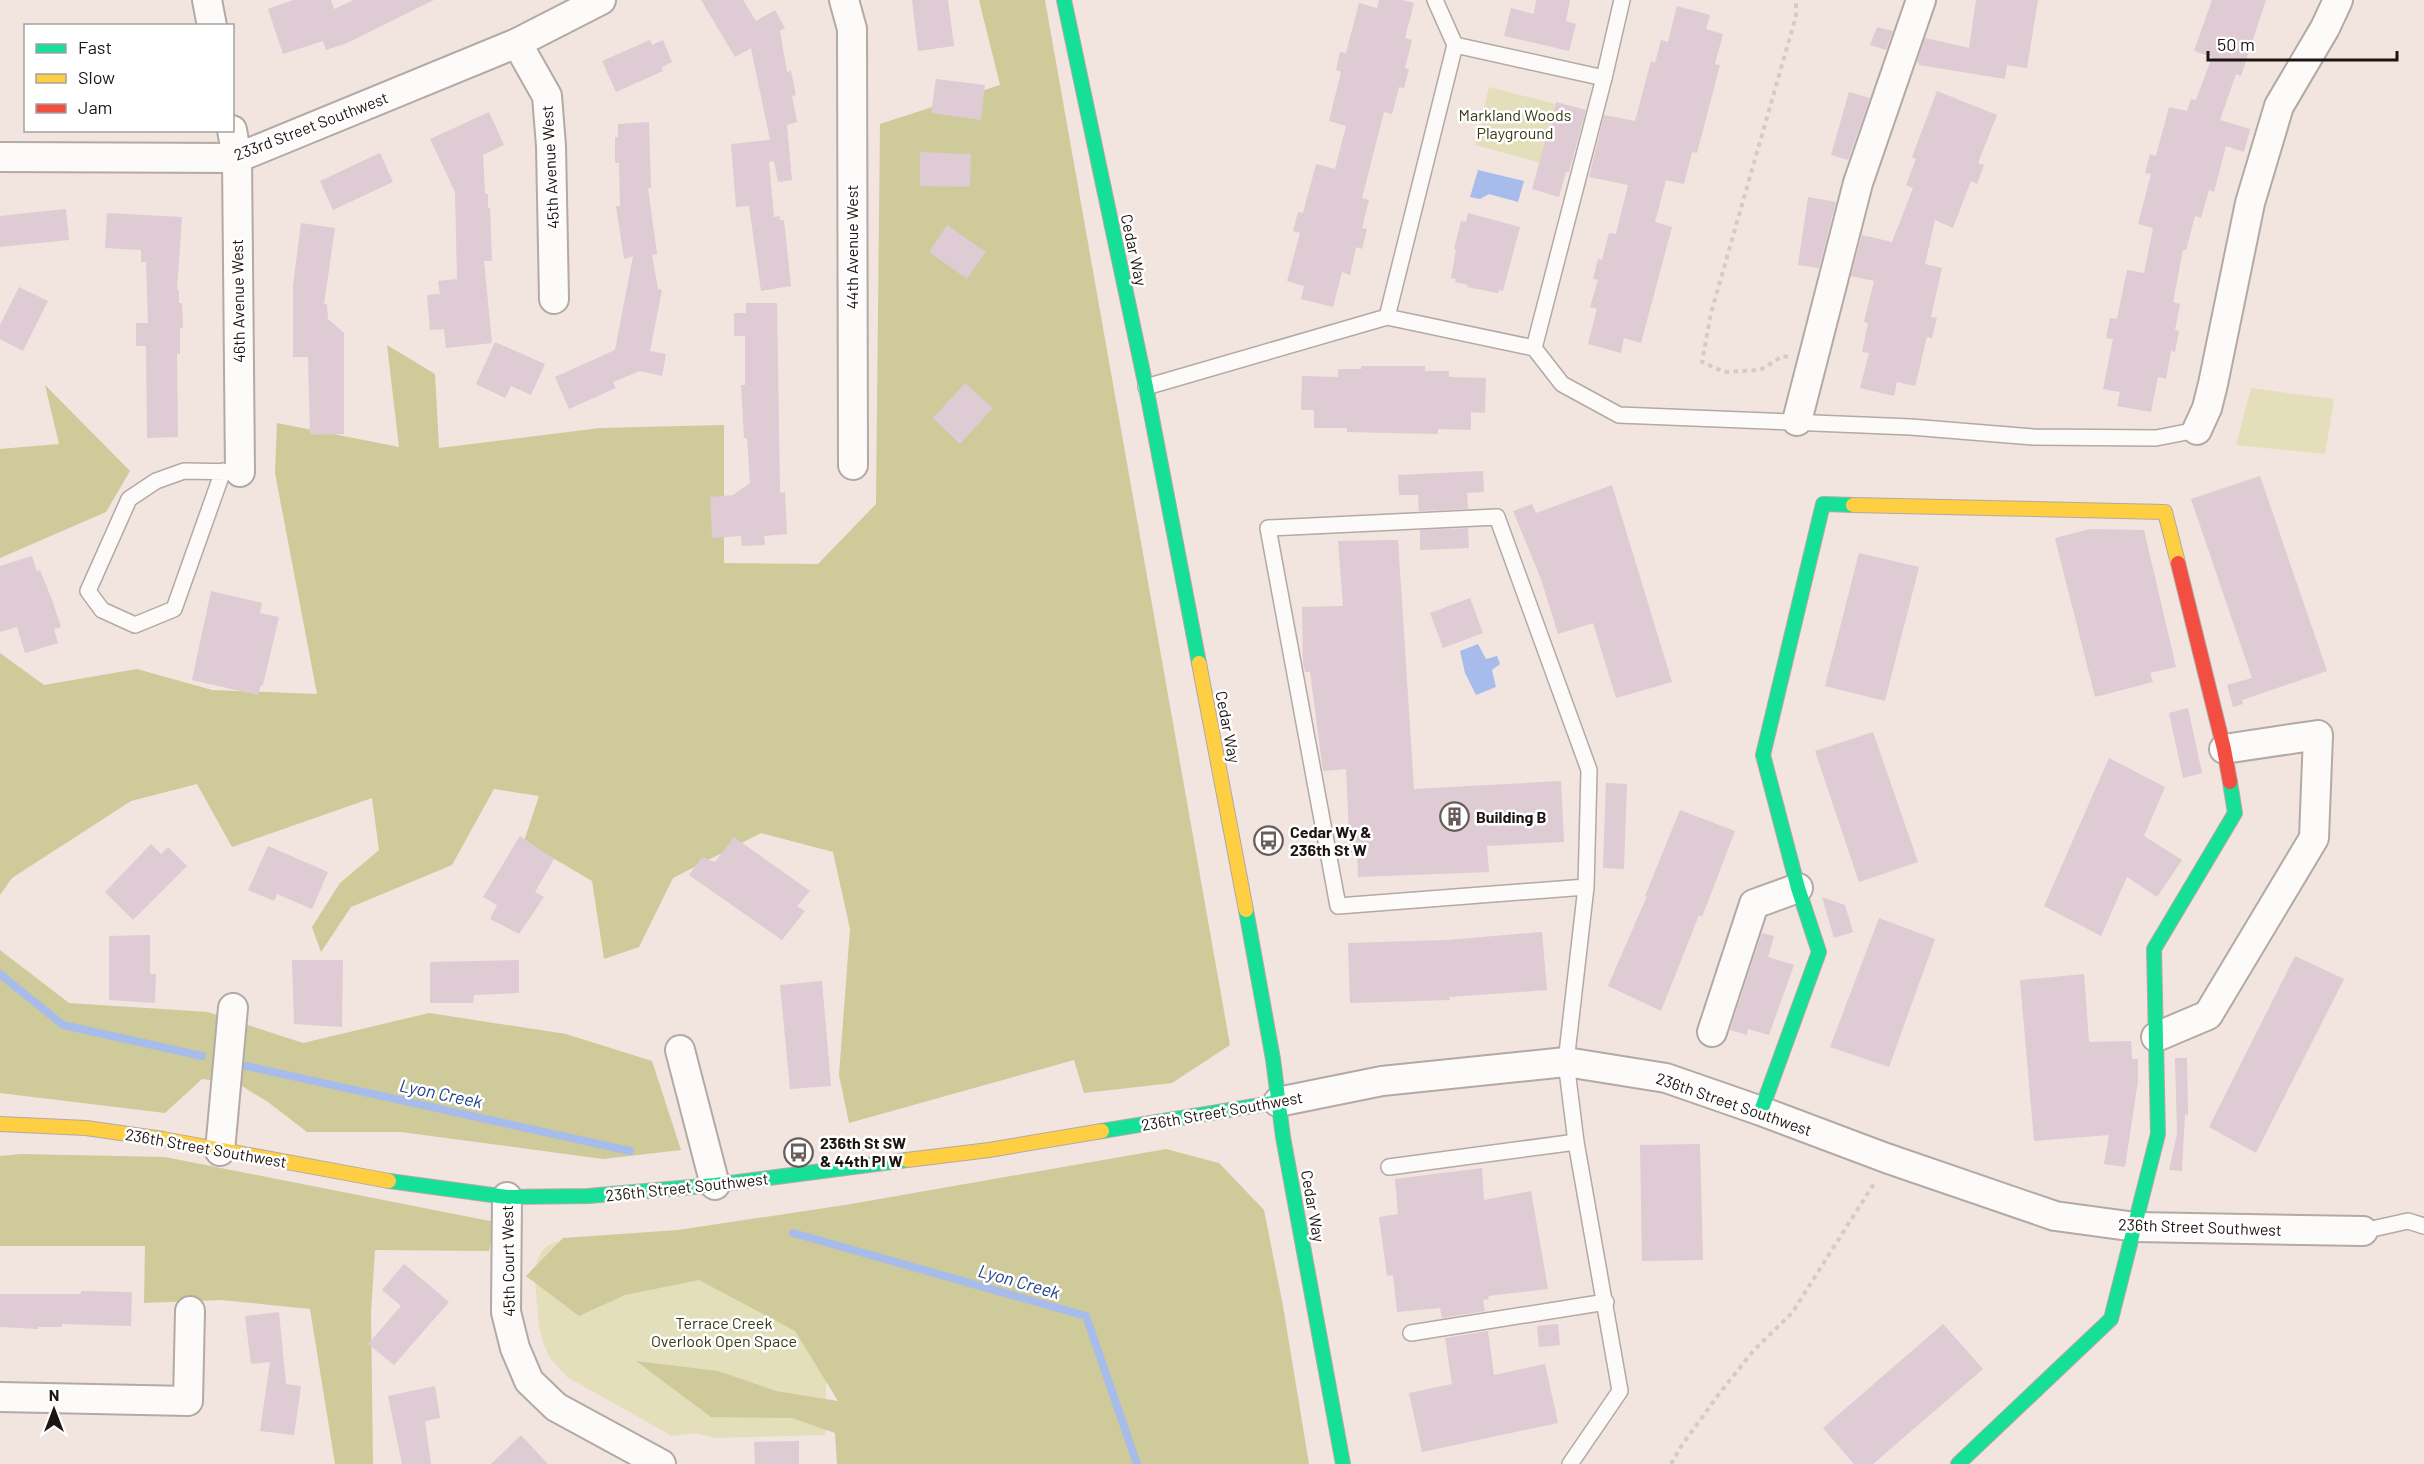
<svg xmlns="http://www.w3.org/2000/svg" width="2424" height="1464" font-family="Barlow,sans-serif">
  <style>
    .green { fill: #e3dfbb }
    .forest { fill: #ceca99 }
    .water { fill: #a8bcec }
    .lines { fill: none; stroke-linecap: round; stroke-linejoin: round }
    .stream { stroke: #a8bcec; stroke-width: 8 }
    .building { fill: #decbd4 }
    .lane-casing { stroke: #b3a9a5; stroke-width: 18 }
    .street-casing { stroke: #b3a9a5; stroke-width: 32 }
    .fast-casing { stroke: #b3a9a5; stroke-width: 16 }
    .slow-casing { stroke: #b3a9a5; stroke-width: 16 }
    .jam-casing { stroke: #b3a9a5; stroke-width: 16 }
    .path { stroke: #d0cccb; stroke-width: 4; stroke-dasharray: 4.5 4.5; stroke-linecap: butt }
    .lane { stroke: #fdfbfa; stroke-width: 15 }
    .street { stroke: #fdfbfa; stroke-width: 28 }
    .fast { stroke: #16e098; stroke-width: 14 }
    .slow { stroke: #ffcf43; stroke-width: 14 }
    .jam { stroke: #f24e42; stroke-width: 14 }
    .labels { text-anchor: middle; stroke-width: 5; stroke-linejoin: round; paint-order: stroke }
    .park-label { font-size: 16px; fill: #383a15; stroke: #fff }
    .street-label { font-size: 16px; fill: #1d1512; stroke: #fff }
    .poi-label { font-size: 16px; font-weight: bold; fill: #1d1512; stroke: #fff; text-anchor: start }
    .water-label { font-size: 18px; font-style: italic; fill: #1f4091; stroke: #fff }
  </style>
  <rect width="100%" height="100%" fill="#f2e4df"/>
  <g class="green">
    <path d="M1489 87 1555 104 1541 163 1475 145Z"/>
    <path d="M2251 388 2334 399 2325 454 2236 445Z"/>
    <path d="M826 1214V1435L715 1438 695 1433 672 1436 567 1377 550 1358 544 1345 539 1326 534 1270 541 1252 548 1245 557 1242 621 1240Z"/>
  </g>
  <g class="forest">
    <path d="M979 0H1045L1230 1045 1172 1083 1084 1093 1074 1060 849 1123 839 1075 850 929 833 852 761 833 673 878 639 947 604 959 592 881 524 841 539 796 494 789 452 865 351 907 321 952 312 927 340 883 379 850 372 798 232 847 197 784 131 801 12 878 0 895V653L44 685 137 669 212 690 317 694 275 473 277 423 399 447 387 345 435 374 439 448 600 428 724 425V563L818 564 876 504 880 124 1000 85Z"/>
    <path d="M45 385 130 471 106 512 0 558V449L59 444Z"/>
    <path d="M0 950 69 1003 208 1012 303 1043 429 1013 566 1034 652 1061 681 1150 603 1159 401 1132H307L268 1102 237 1083 202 1079 165 1113 0 1093Z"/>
    <path d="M1166 1149 1219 1163 1264 1210 1283 1306 1309 1464H837L835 1433 792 1418 711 1417 636 1361 718 1371 776 1391 838 1401 795 1331 699 1280 625 1295 579 1316 526 1276 563 1238 678 1230 851 1204Z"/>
    <path d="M21 1154 165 1157 495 1222 489 1251 375 1250 371 1312 373 1464H335L310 1309 222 1300 144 1303 145 1246H0V1156Z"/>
  </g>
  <g class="water">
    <path d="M1478 170 1524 181 1518 202 1489 194 1480 199 1470 197Z"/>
    <path d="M1478 644 1486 659 1497 656 1500 664 1492 670 1496 687 1476 695 1465 673 1460 651Z"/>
  </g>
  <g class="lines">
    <g class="stream">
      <path d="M0 974 63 1025 202 1056"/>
      <path d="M246 1066 630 1151"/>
      <path d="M793 1233 1086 1316 1137 1464"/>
    </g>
  </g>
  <g class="building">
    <path d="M293 0H331L334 9 354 0H434L347 43 326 50 323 41 283 54 268 9Z"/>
    <path d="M701 0H743L756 21 775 10 785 28 780 31 787 72 791 71 796 95 792 96 797 122 787 125 792 180 778 182 774 161 769 162 774 217 780 216V220H784L791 286 761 291 749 206 736 207 731 144 770 140 751 48 735 57Z"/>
    <path d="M912 0H948L954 46 918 51Z"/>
    <path d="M1379 0H1402L1414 3 1405 38 1412 40 1405 68 1409 69 1404 88 1399 87 1392 114 1384 112 1362 198 1369 200 1362 228 1367 229 1362 249 1356 247 1350 275 1342 272 1333 307 1301 299 1304 286 1287 281 1300 233 1293 231 1298 212 1303 213 1316 164 1335 169 1346 126 1329 121 1341 72 1336 70 1340 52 1346 53 1359 3 1377 8Z"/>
    <path d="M1536 0H1570L1566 21 1576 24 1569 51 1504 36 1511 8 1534 14Z"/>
    <path d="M1976 0H2038L2027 68 2007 65 2005 79 1919 65 1917 61 1925 38 1969 48Z"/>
    <path d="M2212 0H2266L2241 76 2236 74 2220 120 2250 129 2244 152 2226 146 2214 192 2209 190 2201 218 2195 216 2186 250H2183L2173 302 2180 304 2175 330 2179 331 2175 352 2171 351 2166 379 2158 377 2151 412 2117 406 2120 392 2103 389 2113 339 2106 338 2110 318 2117 319 2127 270 2144 273 2153 228 2138 224 2151 174 2145 173 2150 154 2156 156 2169 107 2187 111 2191 99 2196 100 2212 57 2194 51Z"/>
    <path d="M1677 6 1710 15 1706 29 1723 34 1715 64 1720 65 1697 153 1692 152 1684 184 1666 180 1655 222 1672 227 1641 343 1624 338 1621 353 1588 344 1597 309 1590 307 1598 280 1593 279 1598 259 1602 260 1609 233 1616 234 1628 185 1589 177 1604 115 1635 121 1651 61 1655 63 1661 40 1668 42Z"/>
    <path d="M1877 27 1893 31 1886 50 1870 45Z"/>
    <path d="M650 40 652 45 663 40 672 62 662 67 663 71 616 92 602 61Z"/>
    <path d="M936 79 985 85 981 120 931 113Z"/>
    <path d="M1937 91 1997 115 1978 163 1984 165 1977 184 1971 181 1953 228 1935 220 1925 264 1942 268 1931 317 1937 318 1932 338 1927 337 1915 386 1897 382 1894 396 1860 388 1869 353 1862 352 1868 323 1864 322 1874 281 1851 276 1862 235 1892 242 1913 188 1906 185 1916 159 1912 157Z"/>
    <path d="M1849 92 1870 98 1848 160 1831 155Z"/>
    <path d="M1556 102 1586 110 1569 172H1566L1559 197 1532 189Z"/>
    <path d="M489 112 504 145 483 155 485 194H488V208H490L492 261H484L492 343 446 348 444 329 430 330 427 295 440 294 438 281 457 279 455 192 430 139Z"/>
    <path d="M649 122 651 188H648L657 254 652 255 658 289 662 290 650 351 666 354 662 376 640 371 613 382 616 388 569 409 555 377 615 350 633 256 624 259 616 206H620L619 163H615V137H618V124Z"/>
    <path d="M920 152 971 154 970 187 920 186Z"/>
    <path d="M380 153 393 182 333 210 320 181Z"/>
    <path d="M1808 197 1836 202 1819 268 1798 265Z"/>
    <path d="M66 209 69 240 0 247V216Z"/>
    <path d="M107 213 182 217 177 290H179V303H182L183 328H180V354H177L178 437 147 438 146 346H136V323H148L146 262H141V250L105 248Z"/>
    <path d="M1468 213 1520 227 1503 291 1499 290 1498 293 1467 287 1468 285 1455 282 1456 279 1451 278 1456 250 1454 249 1461 221 1466 222Z"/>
    <path d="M301 223 335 228 324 304H327L328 319 344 333V434L310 435 308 357H293V286Z"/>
    <path d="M947 225 986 252 967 279 929 252Z"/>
    <path d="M19 287 48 301 23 351 0 339V325Z"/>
    <path d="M746 303H777L780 493 785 492 787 534 764 536 765 545 742 546 741 536 712 538 710 497 733 495 750 483 747 438H744L741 385H745V336H734V313H746Z"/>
    <path d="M495 342 545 364 531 395 511 386 505 398 476 384Z"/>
    <path d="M1361 366H1425V371H1449V377L1486 378 1485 413 1471 412V430L1438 429V434L1347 432V428H1314V410H1301L1302 376 1338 377V369H1361Z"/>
    <path d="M965 383 993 408 960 444 933 418Z"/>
    <path d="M1483 471 1484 492 1467 493 1468 509 1419 511 1418 495H1399L1398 475Z"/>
    <path d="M2260 476 2327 671 2242 700 2243 704 2233 707 2227 685 2252 678 2191 499Z"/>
    <path d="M1612 485 1672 682 1616 698 1593 623 1558 634 1541 579 1513 511 1532 504 1536 513Z"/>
    <path d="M1468 528 1469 548 1420 550V530Z"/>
    <path d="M2090 529 2144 530 2176 667 2150 673 2153 682 2095 697 2055 538Z"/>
    <path d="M1398 540 1414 789 1561 781 1564 842 1487 846 1489 872 1358 877 1357 852 1350 853 1346 769 1323 771 1310 672H1305L1303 664 1302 607 1343 606 1338 541Z"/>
    <path d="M1859 553 1919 567 1885 701 1825 686Z"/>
    <path d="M32 556 37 572 40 570 52 600 61 627 54 629 58 643 25 653 17 627 0 632V566Z"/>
    <path d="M211 591 262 603 260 613 279 617 263 685H261L258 695 192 680Z"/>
    <path d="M1470 598 1483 633 1443 648 1430 613Z"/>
    <path d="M2188 708 2202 773 2183 778 2169 713Z"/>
    <path d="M1873 732 1918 862 1859 882 1815 751Z"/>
    <path d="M2109 758 2165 787 2144 836 2182 860 2157 897 2127 877 2101 936 2044 906Z"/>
    <path d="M1606 783 1627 784 1624 869 1603 868Z"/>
    <path d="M1680 810 1735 831 1702 917 1699 915 1661 1011 1608 986 1647 896H1645Z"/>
    <path d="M520 836 554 859 535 892 544 897 519 934 490 919 497 905 483 897Z"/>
    <path d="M734 837 810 891 797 906 805 911 782 940 689 875 702 857 715 862Z"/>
    <path d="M151 844 161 854 168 847 187 866 133 920 105 892Z"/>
    <path d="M268 846 328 872 312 909 277 894 274 901 248 890Z"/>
    <path d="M1822 897 1845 905 1853 932 1834 938Z"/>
    <path d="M1879 918 1935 939 1889 1067 1830 1047Z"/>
    <path d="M1542 932 1547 990 1449 997 1450 1000 1350 1003 1348 943 1447 940Z"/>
    <path d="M1762 933 1774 936 1768 957 1794 965 1769 1035 1748 1029 1747 1035 1730 1030Z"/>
    <path d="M150 935V974H156L155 1003 109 1000V936Z"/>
    <path d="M2295 956 2344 979 2256 1153 2209 1127Z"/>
    <path d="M292 960H343L342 1027 294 1024Z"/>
    <path d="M519 960V993L474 995 473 1003H430V962Z"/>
    <path d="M2084 974 2089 1042 2131 1041 2132 1059H2138V1081L2125 1167 2104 1164 2109 1135 2034 1141 2020 980Z"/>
    <path d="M822 981 831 1086 790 1089 780 985Z"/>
    <path d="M2175 1058H2187L2188 1116 2185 1114 2182 1171 2169 1170 2177 1134Z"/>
    <path d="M1700 1144 1703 1260 1642 1261 1640 1145Z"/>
    <path d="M1482 1168 1484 1200 1531 1191 1548 1289 1488 1296 1489 1299 1483 1300 1485 1311 1442 1318 1440 1308 1397 1312 1393 1275 1387 1276 1379 1217 1398 1214 1395 1179Z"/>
    <path d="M404 1264 449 1302 394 1365 368 1344 401 1306 382 1290Z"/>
    <path d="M81 1291 132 1292 131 1326 62 1324V1327H38V1329L0 1327V1294H81Z"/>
    <path d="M279 1312 286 1384 301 1386 294 1435 260 1431 270 1362 251 1364 245 1316Z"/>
    <path d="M1558 1324 1560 1345 1539 1347 1537 1326Z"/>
    <path d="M1943 1324 1983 1369 1873 1464H1854L1823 1428Z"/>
    <path d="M1488 1331 1494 1375 1545 1364 1558 1423 1422 1452 1409 1393 1452 1384 1445 1338Z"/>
    <path d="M435 1386 440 1418 425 1421 431 1464H402L388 1396Z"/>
    <path d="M521 1435 548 1464H491Z"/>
    <path d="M799 1441V1464H755L754 1442Z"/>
  </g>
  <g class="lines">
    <defs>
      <g id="lane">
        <path d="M1455 45 1604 78"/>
        <path d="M1387 317 1455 45 1435 0"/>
        <path d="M1534 348 1604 78 1622 0"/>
        <path d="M1146 387 1387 317 1534 348 1562 384 1619 415 1911 427 2033 437 2156 438 2197 430"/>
        <path d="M223 471 174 609 135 625 102 610 88 591 129 499 156 481 184 471 240 472"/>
        <path d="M1389 1167 1576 1142"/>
        <path d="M2363 1231 2408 1221 2424 1226"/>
        <path d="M1411 1333 1606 1302"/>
        <path d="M1570 1464 1620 1391 1576 1142 1566 1062 1586 887 1589 770 1497 517 1268 528 1338 906 1586 887"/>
      </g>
      <g id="street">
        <path d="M207 0 212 26"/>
        <path d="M844 0 852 29 853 465"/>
        <path d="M517 43 547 96 551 146 554 299"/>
        <path d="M232 130 237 158 240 472"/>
        <path d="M0 157 237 158 517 43 601 0"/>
        <path d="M1797 421 1858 183 1921 0"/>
        <path d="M2197 430 2207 408 2213 384 2250 203 2279 106 2325 28 2338 0"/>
        <path d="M1712 1032 1754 904 1798 888"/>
        <path d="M2156 1037 2208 1015 2314 838 2318 735 2224 749"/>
        <path d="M680 1050 715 1185"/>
        <path d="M1278 1102 1382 1081 1566 1062 1666 1078 1761 1111 1886 1158 2055 1216 2136 1227 2363 1231"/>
        <path d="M220 1151 233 1008"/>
        <path d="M507 1197 506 1312 515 1348 529 1381 556 1407 661 1464"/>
        <path d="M0 1397 188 1401 190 1311"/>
      </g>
      <g id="fast">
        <path d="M1064 0 1146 387 1199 663"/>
        <path d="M1246 910 1273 1059 1283 1137 1343 1464"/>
        <path d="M1761 1111 1819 952 1798 888 1763 755 1823 504 1853 505"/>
        <path d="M1102 1131 1278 1102"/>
        <path d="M389 1181 507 1197 588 1196 715 1185 907 1160"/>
        <path d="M1958 1464 2111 1319 2158 1134 2154 949 2235 813 2230 782"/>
      </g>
      <g id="slow">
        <path d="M1853 505 2165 512 2178 563"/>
        <path d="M1199 663 1246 910"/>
        <path d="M0 1124 86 1128 163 1139 389 1181"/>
        <path d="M907 1160 989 1150 1102 1131"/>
      </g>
      <path id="jam" d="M2178 563 2224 749 2230 782"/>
    </defs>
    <use href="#lane" class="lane-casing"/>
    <use href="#street" class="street-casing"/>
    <use href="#fast" class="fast-casing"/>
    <use href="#slow" class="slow-casing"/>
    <use href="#jam" class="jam-casing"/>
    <g class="path">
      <path d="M1788 357 1783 356 1760 370 1724 372 1702 362 1711 313 1796 16V0"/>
      <path d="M1671 1464 1682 1445 1719 1394 1754 1350 1792 1313 1875 1182"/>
    </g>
    <use href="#lane" class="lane"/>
    <use href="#street" class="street"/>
    <use href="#fast" class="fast"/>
    <use href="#slow" class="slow"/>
    <use href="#jam" class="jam"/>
  </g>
  <defs>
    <symbol id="building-ring" viewBox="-11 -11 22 22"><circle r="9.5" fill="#fff" stroke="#685d5a" stroke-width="1.5"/><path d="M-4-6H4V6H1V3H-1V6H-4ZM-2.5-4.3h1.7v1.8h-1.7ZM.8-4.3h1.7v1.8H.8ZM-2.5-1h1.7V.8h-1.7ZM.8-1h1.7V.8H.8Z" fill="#685d5a"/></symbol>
    <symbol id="bus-ring" viewBox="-11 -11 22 22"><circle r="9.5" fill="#fff" stroke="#685d5a" stroke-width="1.5"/><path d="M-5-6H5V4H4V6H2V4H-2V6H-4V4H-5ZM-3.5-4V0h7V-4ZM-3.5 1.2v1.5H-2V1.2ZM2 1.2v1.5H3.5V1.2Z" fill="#685d5a"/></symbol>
  </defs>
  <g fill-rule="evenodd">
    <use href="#building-ring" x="1438" y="800" width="33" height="33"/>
    <use href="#bus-ring" x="1252" y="824" width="33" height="33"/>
    <use href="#bus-ring" x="782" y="1136" width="33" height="33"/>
  </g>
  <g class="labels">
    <g class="park-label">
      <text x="1515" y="121">Markland Woods<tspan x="1515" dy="18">Playground</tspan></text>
      <text x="724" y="1329">Terrace Creek<tspan x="724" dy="18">Overlook Open Space</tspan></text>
    </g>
    <g class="street-label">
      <text transform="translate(311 126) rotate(-21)" y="6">233rd Street Southwest</text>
      <text transform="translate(550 167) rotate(-93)" y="6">45th Avenue West</text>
      <text transform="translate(852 247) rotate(-90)" y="6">44th Avenue West</text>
      <text transform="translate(1134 250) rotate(78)" y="6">Cedar Way</text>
      <text transform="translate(238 301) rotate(-91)" y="6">46th Avenue West</text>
      <text transform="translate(1228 727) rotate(79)" y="6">Cedar Way</text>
      <text transform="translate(1734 1104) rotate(19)" y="6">236th Street Southwest</text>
      <text transform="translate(1222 1111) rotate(-10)" y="6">236th Street Southwest</text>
      <text transform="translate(206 1148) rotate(10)" y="6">236th Street Southwest</text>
      <text transform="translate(687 1187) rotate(-6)" y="6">236th Street Southwest</text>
      <text transform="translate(1313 1206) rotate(80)" y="6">Cedar Way</text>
      <text transform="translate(2200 1227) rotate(2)" y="6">236th Street Southwest</text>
      <text transform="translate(508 1261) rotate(-91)" y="6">45th Court West</text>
    </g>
    <g class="poi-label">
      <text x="1476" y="823">Building B</text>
      <text x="1290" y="838">Cedar Wy &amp;<tspan x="1290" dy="18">236th St W</tspan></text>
      <text x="820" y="1149">236th St SW<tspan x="820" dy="18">&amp; 44th Pl W</tspan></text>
    </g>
    <g class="water-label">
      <text transform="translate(441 1094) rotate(12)" y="6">Lyon Creek</text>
      <text transform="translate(1019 1282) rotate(16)" y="6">Lyon Creek</text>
    </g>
  </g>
  <rect x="24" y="24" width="210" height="108" fill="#ffffff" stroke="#a5a1a0" stroke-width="1.5"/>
  <rect x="36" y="44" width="30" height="9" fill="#16e098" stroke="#a5a1a0" stroke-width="1.5"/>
  <text x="78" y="54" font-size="18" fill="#1d1512">Fast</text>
  <rect x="36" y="74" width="30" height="9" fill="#ffcf43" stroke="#a5a1a0" stroke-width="1.5"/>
  <text x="78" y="84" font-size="18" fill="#1d1512">Slow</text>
  <rect x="36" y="104" width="30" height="9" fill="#f24e42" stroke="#a5a1a0" stroke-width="1.5"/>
  <text x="78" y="114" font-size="18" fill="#1d1512">Jam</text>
  <g transform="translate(54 1410)" stroke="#ffffff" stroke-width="4.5" paint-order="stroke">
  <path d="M0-4.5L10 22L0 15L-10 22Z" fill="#1d1512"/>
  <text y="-9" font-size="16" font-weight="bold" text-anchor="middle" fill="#1d1512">N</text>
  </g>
  <path d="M2208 51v9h189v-9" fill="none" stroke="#1d1512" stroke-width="3"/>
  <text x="2217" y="51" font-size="18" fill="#1d1512" stroke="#ffffff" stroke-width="4.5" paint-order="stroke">50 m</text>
</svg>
